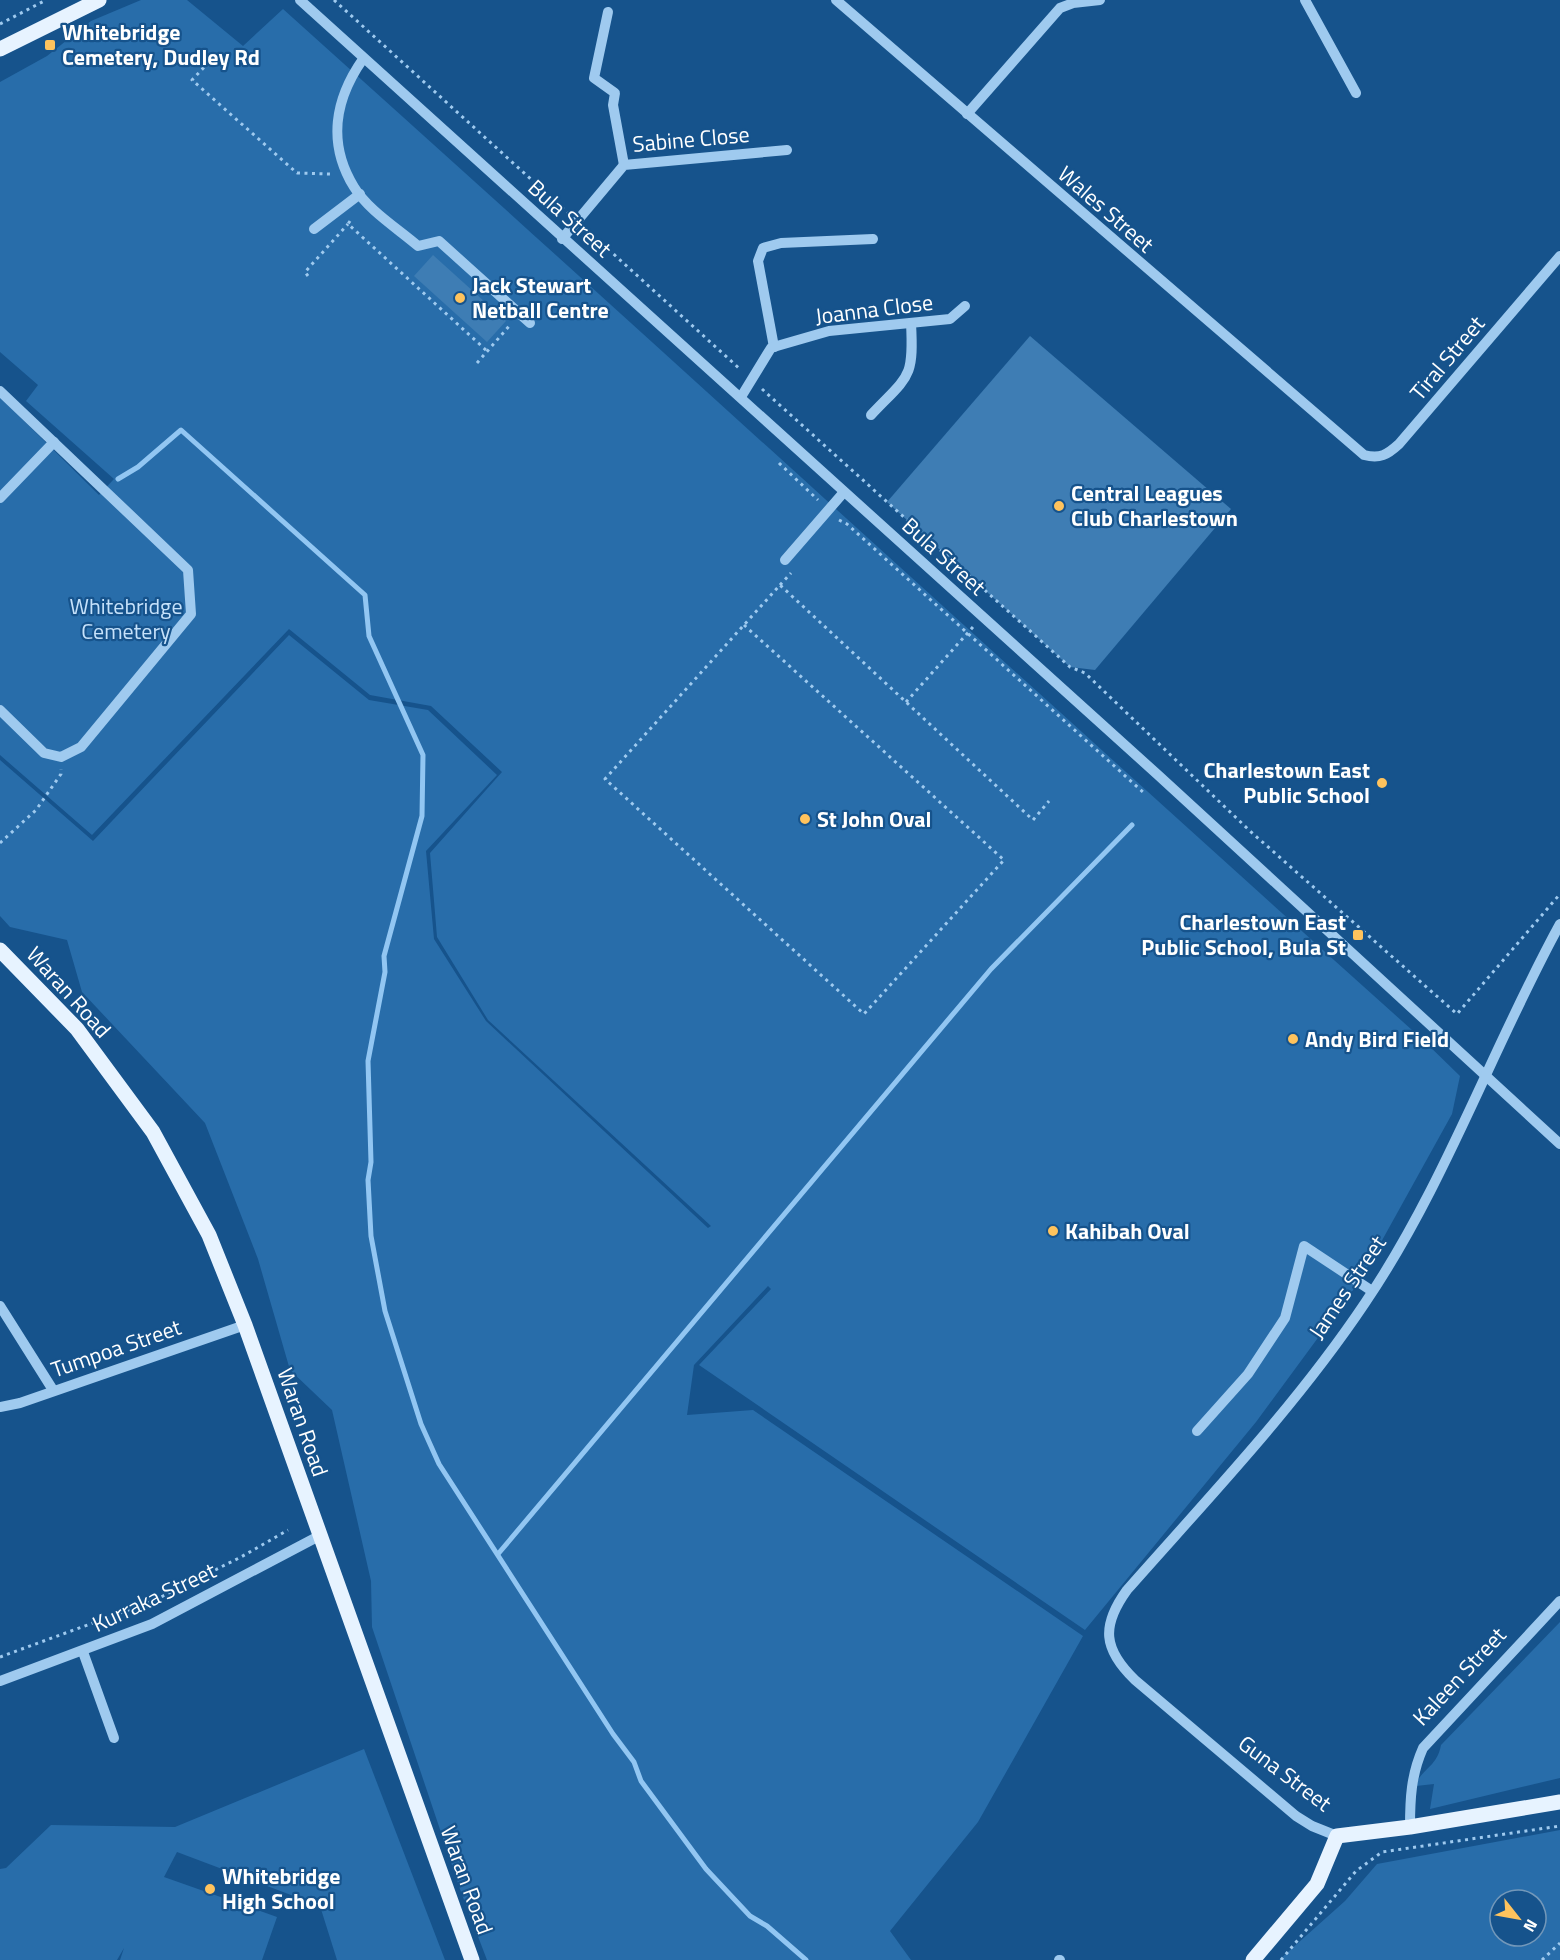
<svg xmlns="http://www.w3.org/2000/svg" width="1560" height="1960" font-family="'Titillium Web',sans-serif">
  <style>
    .green { fill: #286daa; fill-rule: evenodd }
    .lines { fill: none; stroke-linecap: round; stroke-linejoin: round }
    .stream { stroke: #92c6f2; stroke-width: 5 }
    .building { fill: #3e7db4 }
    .path { stroke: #9fcaef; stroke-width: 3; stroke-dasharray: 3 4.5; stroke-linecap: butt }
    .minor { stroke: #9fcaef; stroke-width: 10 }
    .major { stroke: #e7f3ff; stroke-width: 15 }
    .poi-dot { fill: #ffc35d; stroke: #16538c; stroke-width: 2 }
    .labels { text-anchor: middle; stroke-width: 4.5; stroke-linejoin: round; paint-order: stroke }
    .poi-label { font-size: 22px; font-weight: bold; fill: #fff; stroke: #16538c; text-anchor: start }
    .street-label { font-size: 22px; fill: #fff; stroke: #16538c }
    .park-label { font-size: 22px; fill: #c6e2fb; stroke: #16538c }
  </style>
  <rect width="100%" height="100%" fill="#16538c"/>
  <g class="green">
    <path d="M141 0H187L243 46 283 9C664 351 1041 697 1422 1039L1460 1076 1452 1114 1359 1282 1256 1422 1085 1630 699 1365 771 1289 768 1286 694 1365 687 1415 753 1410 1083 1636 978 1822 890 1931 911 1960H487L461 1892 372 1627 371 1581 332 1410 290 1370 258 1259 205 1123 82 992 67 940 10 927 0 916V760L93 841 289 635 369 700 428 710 497 775 426 851 434 939 486 1021 708 1228 711 1226 488 1020 437 937 430 853 502 772 431 706 370 695 289 629 92 835 0 755V397L99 495 114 479 26 401 38 385 0 352V82L47 56 91 21Z"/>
    <path d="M1560 1622V1778L1430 1809 1434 1784 1416 1786C1419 1770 1437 1768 1441 1745Z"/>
    <path d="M364 1749 445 1960H337L320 1906 177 1852 164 1877 277 1917 262 1960H120L124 1948 117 1960H0V1869L6 1868 51 1825 175 1827Z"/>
    <path d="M1560 1830V1960H1279L1345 1901 1377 1864ZM1500 1900H1536V1936H1500Z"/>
  </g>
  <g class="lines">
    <g class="stream">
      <path d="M118 479 138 467 181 430 365 595 369 636 423 755 422 816 384 956 385 972 368 1061 371 1162 368 1180 371 1236 385 1311 421 1424 439 1464 613 1734 634 1762 641 1781 706 1869 750 1916 767 1926 806 1960"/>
      <path d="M498 1554 991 969 1132 825"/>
    </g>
  </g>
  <g class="building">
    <path d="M433 255 506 321 487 342 414 276Z"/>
    <path d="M1030 336 1231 509 1095 670 1070 667 887 502Z"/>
  </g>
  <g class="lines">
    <g class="path">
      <path d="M334 0 568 213"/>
      <path d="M0 24 46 0"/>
      <path d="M209 62 192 80 297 173 331 174"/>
      <path d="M350 221 348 224 487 351"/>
      <path d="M586 229 741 370"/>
      <path d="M308 276 305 272 348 224"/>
      <path d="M477 363 511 324"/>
      <path d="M762 389 1070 667 1085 673 1250 831 1457 1014 1560 894"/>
      <path d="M779 463 818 500"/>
      <path d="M839 520 847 524 1144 793"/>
      <path d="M780 585 791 573"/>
      <path d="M744 625 1004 860 864 1014 605 779 780 585 1033 820 1049 801"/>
      <path d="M906 702 973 627"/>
      <path d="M0 843 36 810 61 774V769"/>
      <path d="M0 1657 153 1601 241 1557 288 1530"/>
      <path d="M1281 1960 1356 1871 1382 1852 1560 1826"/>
      <path d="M1542 1960 1560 1943"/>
    </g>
    <g class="minor">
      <path d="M300 0 1158 775 1560 1144"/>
      <path d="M836 0 1364 455C1380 459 1387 455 1399 444L1560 256"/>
      <path d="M1305 0 1356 93"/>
      <path d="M608 12 594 78 615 93 613 105 624 165"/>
      <path d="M363 59C335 99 327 143 354 187 368 210 397 228 418 246L439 241 530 323"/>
      <path d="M967 114 1060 8 1073 3 1100 0"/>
      <path d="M314 229 360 194"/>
      <path d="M562 239 624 165 787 150"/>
      <path d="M774 347 758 261 763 248 781 243 873 239"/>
      <path d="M0 391 188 570 191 614 81 747 61 757 44 753 0 710"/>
      <path d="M741 397 771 348 777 346 829 331 950 319 965 306"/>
      <path d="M871 415C909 375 914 379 911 323"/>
      <path d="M0 498 54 442"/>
      <path d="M785 560 844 492"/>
      <path d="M0 1306 53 1390"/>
      <path d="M0 1407 20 1403 245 1325"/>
      <path d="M1197 1431 1248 1374 1285 1318 1304 1246 1372 1291"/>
      <path d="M83 1652 114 1738"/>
      <path d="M0 1681 152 1624 319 1536"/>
      <path d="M1410 1827C1410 1799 1411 1775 1423 1748L1560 1601"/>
      <path d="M1337 1836 1312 1826 1296 1816 1135 1680C1103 1649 1101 1626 1127 1590 1209 1497 1296 1406 1365 1303 1445 1185 1492 1048 1560 924"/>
      <path d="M1059 1960H1060"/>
    </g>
    <g class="major">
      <path d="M0 49 99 0"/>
      <path d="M0 950 77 1029 153 1132 209 1235 245 1325 472 1960"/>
      <path d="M1253 1960 1317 1884 1337 1836 1410 1827 1560 1802"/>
    </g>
  </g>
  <g class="poi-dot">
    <rect x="44" y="39" width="12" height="12" rx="3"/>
    <circle cx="460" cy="298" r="6"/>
    <circle cx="1059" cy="506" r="6"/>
    <circle cx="1382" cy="783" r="6"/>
    <circle cx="805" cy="819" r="6"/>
    <rect x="1352" y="929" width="12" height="12" rx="3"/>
    <circle cx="1293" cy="1039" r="6"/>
    <circle cx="1053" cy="1231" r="6"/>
    <circle cx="210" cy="1889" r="6"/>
  </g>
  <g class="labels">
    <g class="poi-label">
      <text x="62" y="40">Whitebridge<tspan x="62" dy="25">Cemetery, Dudley Rd</tspan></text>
      <text x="472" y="293">Jack Stewart<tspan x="472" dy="25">Netball Centre</tspan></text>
      <text x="1071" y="501">Central Leagues<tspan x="1071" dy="25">Club Charlestown</tspan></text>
      <text x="1370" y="778" text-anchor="end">Charlestown East<tspan x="1370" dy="25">Public School</tspan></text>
      <text x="817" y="827">St John Oval</text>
      <text x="1346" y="930" text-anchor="end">Charlestown East<tspan x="1346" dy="25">Public School, Bula St</tspan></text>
      <text x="1305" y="1047">Andy Bird Field</text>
      <text x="1065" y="1239">Kahibah Oval</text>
      <text x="222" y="1884">Whitebridge<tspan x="222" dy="25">High School</tspan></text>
    </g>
    <g class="street-label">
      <text transform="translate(691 139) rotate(-5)" y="8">Sabine Close</text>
      <text transform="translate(1106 209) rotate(41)" y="8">Wales Street</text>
      <text transform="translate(570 218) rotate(42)" y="8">Bula Street</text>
      <text transform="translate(874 309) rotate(-7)" y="8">Joanna Close</text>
      <text transform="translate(1447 358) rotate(-50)" y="8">Tiral Street</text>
      <text transform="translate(944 556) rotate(42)" y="8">Bula Street</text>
      <text transform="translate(69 992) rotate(48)" y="8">Waran Road</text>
      <text transform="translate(1347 1287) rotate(-56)" y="8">James Street</text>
      <text transform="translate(116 1348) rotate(-19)" y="8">Tumpoa Street</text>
      <text transform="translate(303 1422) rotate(71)" y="8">Waran Road</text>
      <text transform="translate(154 1597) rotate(-25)" y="8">Kurraka Street</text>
      <text transform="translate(1459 1676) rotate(-47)" y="8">Kaleen Street</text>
      <text transform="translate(1285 1773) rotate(37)" y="8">Guna Street</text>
      <text transform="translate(467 1880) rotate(70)" y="8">Waran Road</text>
    </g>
    <g class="park-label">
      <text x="126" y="614">Whitebridge<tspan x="126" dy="25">Cemetery</tspan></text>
    </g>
  </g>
  <g transform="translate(1518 1918) rotate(121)"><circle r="28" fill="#16538c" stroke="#7398ba" stroke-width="1.5"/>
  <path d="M0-4.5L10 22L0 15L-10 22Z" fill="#ffc35d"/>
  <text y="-9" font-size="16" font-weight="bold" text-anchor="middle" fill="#ffffff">N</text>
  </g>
</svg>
